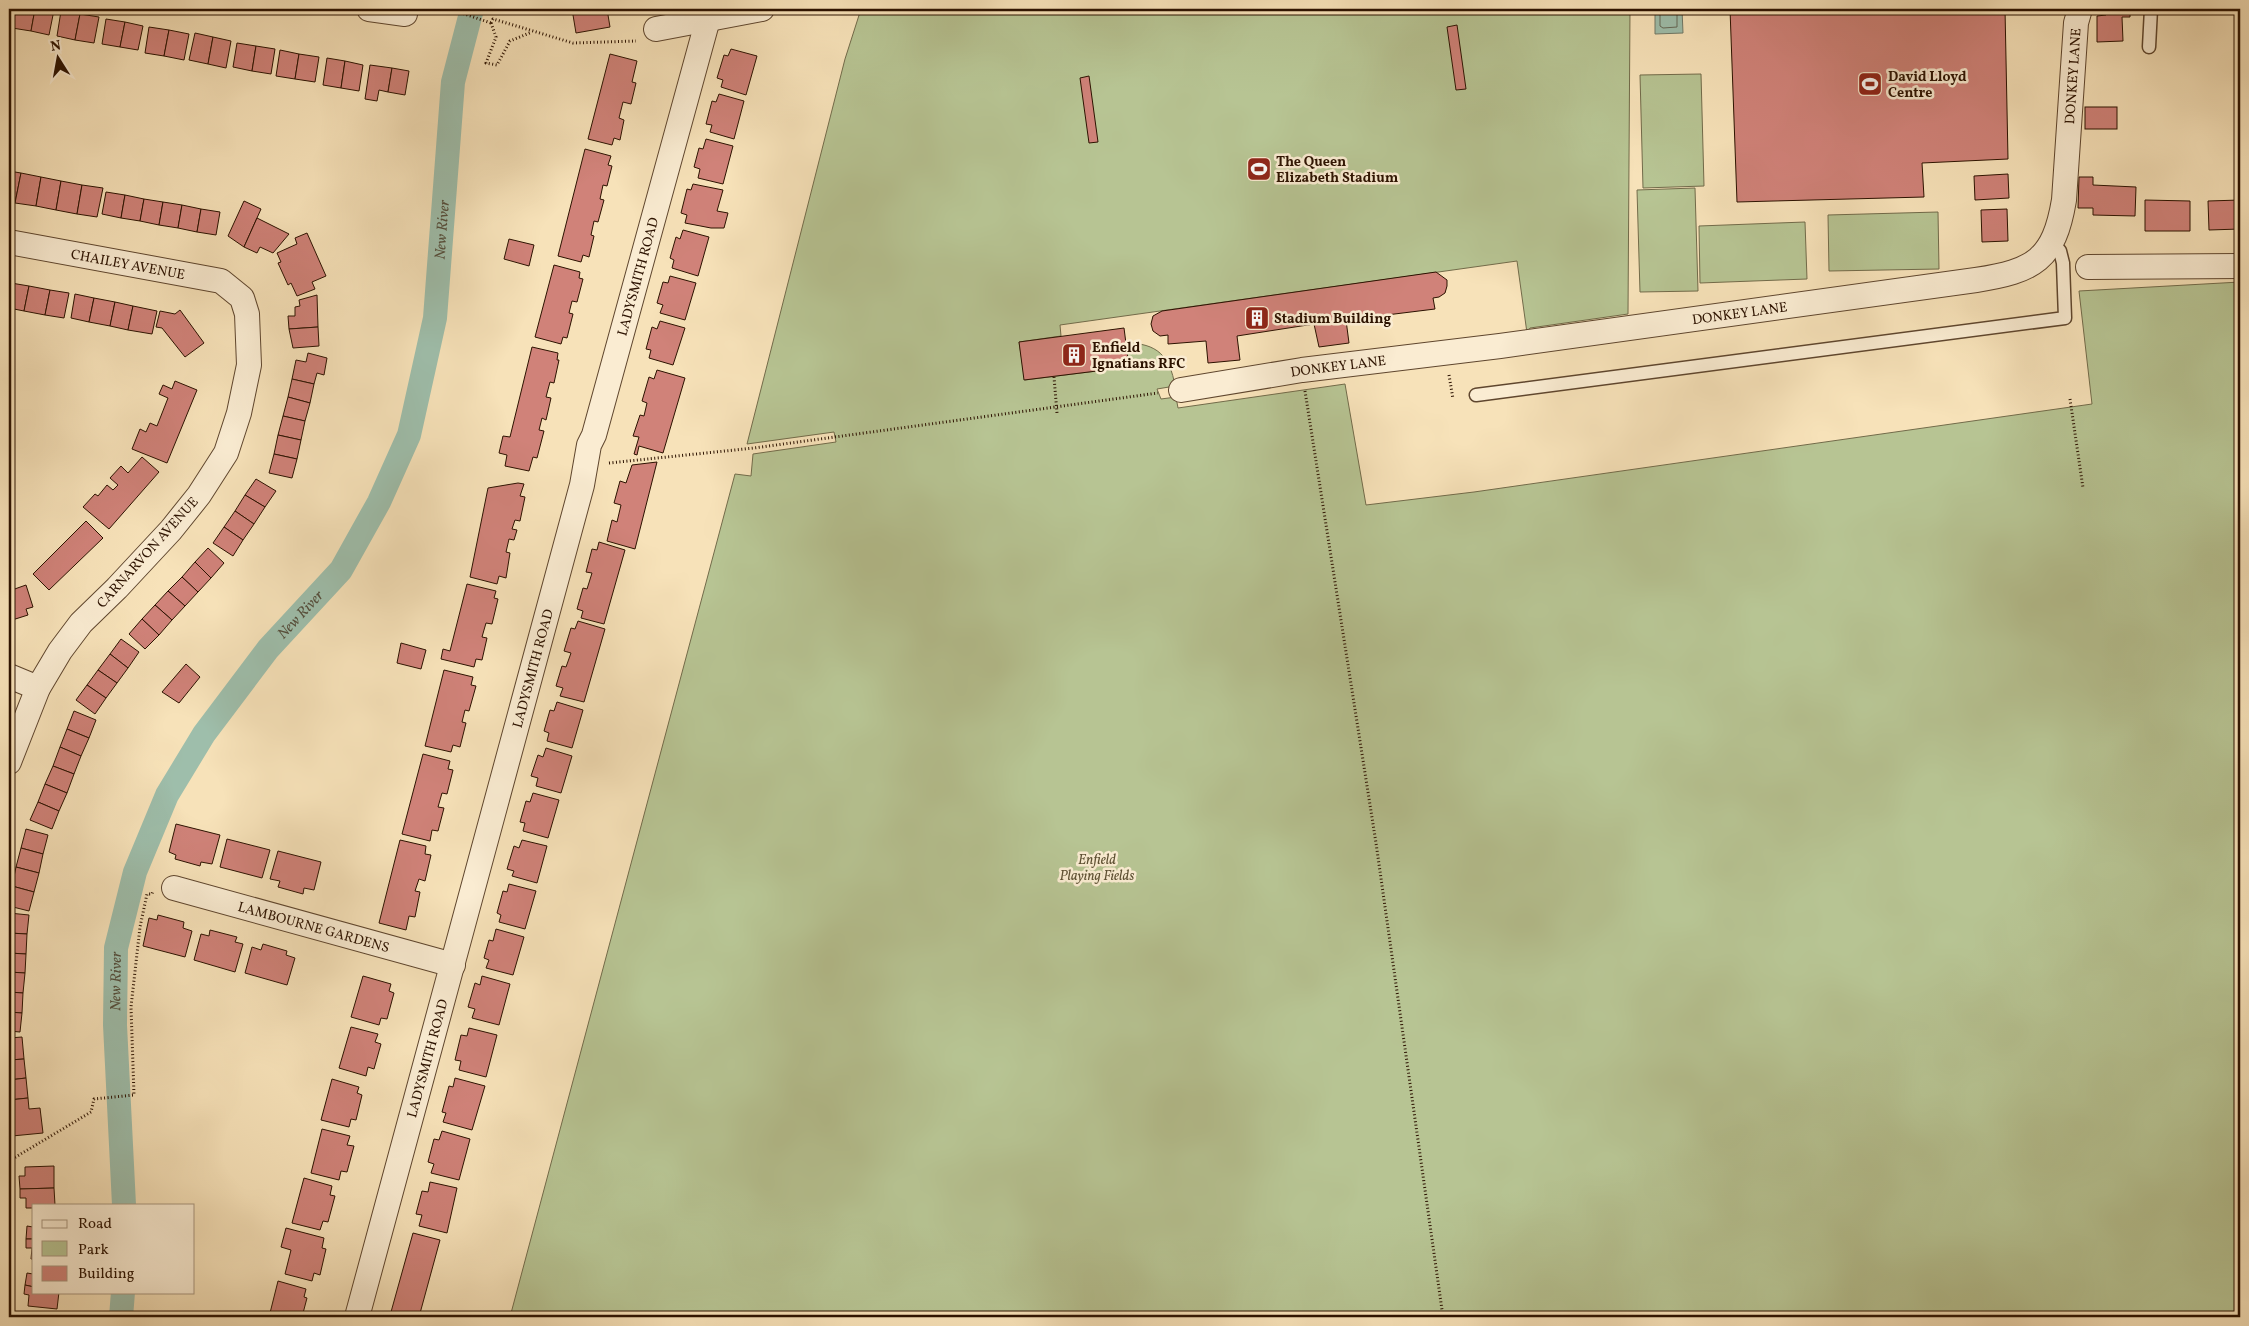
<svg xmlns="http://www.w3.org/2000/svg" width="2249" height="1326" font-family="Vollkorn,serif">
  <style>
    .green { fill: #b7c493; stroke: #726b4a }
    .water { fill: #9ebeab; stroke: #707967 }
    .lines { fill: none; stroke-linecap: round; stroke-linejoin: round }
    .shore { stroke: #656856; stroke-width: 1 }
    .canal { stroke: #9ebeab; stroke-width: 24 }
    .building { fill: #d08279; stroke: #2c1200 }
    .service-casing { stroke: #5f462e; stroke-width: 15 }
    .minor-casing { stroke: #5f462e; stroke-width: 26 }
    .path { stroke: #2c1200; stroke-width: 3; stroke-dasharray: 1 2.5; stroke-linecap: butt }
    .service { stroke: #faecd2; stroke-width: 12 }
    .minor { stroke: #faecd2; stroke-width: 24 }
    .labels { text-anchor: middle; stroke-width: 5; stroke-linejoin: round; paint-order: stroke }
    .poi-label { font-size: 14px; font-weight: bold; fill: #2c1200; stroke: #faecd2; text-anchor: start }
    .street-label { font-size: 14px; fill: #2c1200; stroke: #faecd2 }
    .park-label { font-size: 14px; font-style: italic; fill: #5d5033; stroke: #faecd2 }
    .water-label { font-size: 15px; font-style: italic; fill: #544e3c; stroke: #faecd2 }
  </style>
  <rect width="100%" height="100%" fill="#f7e2b9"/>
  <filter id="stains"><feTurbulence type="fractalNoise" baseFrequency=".004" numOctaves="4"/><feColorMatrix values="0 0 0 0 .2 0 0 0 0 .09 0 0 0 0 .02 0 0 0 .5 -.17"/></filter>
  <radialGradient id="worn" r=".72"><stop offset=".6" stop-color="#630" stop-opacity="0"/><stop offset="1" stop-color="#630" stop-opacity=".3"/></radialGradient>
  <g class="green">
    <path d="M861 9H1630L1628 314 1530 328 1527 333 1517 261 1060 325 1061 336 1019 342 1025 380 1129 367 1126 343C1157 343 1170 356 1175 386L1157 389 1161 399 1176 397 1178 408 1345 384 1366 505 1474 492 2092 404 2079 291 2240 282V1317H510L735 474 751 476 753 454 836 442 834 432 747 444 845 59Z"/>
    <path d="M1701 74 1704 186 1643 188 1640 75Z"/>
    <path d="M1695 188 1698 291 1640 292 1637 190Z"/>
    <path d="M1938 212 1939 269 1829 271 1828 215Z"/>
    <path d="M1805 222 1807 279 1700 283 1699 226Z"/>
  </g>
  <path class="water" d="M1655 9H1682L1683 33 1655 34Z"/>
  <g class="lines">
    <path class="shore" d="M1660 9V26L1663 28 1677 27V9"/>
    <g class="canal">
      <path id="s1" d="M124 1205 115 1025 116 948 135 872 167 795 204 734 268 649 341 570 379 502 409 435 435 318 453 82 472 9"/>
      <path d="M121 1317 123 1292"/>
    </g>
  </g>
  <g class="building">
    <path d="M16 9H35L31 31 12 28Z"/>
    <path d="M35 9 54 10 49 35 31 31Z"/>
    <path d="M572 9H607L610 27 576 33Z"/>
    <path d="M1730 9H2005L2008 159 1922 163 1924 197 1737 202Z"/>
    <path d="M2106 9H2130V17H2122L2123 41 2097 42V16L2106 15Z"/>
    <path d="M61 11 80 14 75 40 57 36Z"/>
    <path d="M80 14 99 17 94 43 75 40Z"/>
    <path d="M106 19 125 22 120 47 102 44Z"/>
    <path d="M125 22 143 26 138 50 120 47Z"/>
    <path d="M1457 25 1466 89 1456 90 1447 27Z"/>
    <path d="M149 27 169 30 164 56 145 53Z"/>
    <path d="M169 30 189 34 184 60 164 56Z"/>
    <path d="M195 33 213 37 208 64 189 60Z"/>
    <path d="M213 37 231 41 226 68 208 64Z"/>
    <path d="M237 43 256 46 252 71 233 67Z"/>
    <path d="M256 46 275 49 271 74 252 71Z"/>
    <path d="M731 49 757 56 746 95 721 87 723 80 717 78 724 55 728 56Z"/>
    <path d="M280 50 299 54 295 79 276 76Z"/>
    <path d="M299 54 319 57 315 82 295 79Z"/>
    <path d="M610 54 637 61 632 82 636 83 631 104 623 102 619 118 624 120 620 140 614 138 612 145 588 139Z"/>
    <path d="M327 58 345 61 341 88 323 85Z"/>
    <path d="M345 61 363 65 359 91 341 88Z"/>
    <path d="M370 65 392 68 388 92 379 90 377 101 365 99Z"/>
    <path d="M392 68 409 71 405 95 388 92Z"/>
    <path d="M1089 76 1098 142 1089 143 1080 78Z"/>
    <path d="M719 94 744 101 734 139 710 132 712 125 706 124 712 101 716 102Z"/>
    <rect x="2085" y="107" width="32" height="22"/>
    <path d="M706 139 733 146 723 184 698 178 700 169 694 167 699 148 703 149Z"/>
    <path d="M585 149 611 156 608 165 612 166 607 186 603 185 600 199 604 200 598 222 594 221 591 235 594 236 589 257 583 255 581 262 558 256Z"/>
    <path d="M9 171 21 173 15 203 9 202Z"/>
    <path d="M21 173 41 177 36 206 15 203Z"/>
    <path d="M2008 174 2009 198 1975 200 1974 176Z"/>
    <path d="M41 177 61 181 56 210 36 206Z"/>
    <path d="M2079 177H2093V185L2136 187 2135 216 2093 215V208H2078Z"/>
    <path d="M61 181 82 185 77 214 56 210Z"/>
    <path d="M693 184 723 190 717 211 728 213 724 228H711L685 223 687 215 681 213 687 189 691 190Z"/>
    <path d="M82 185 103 188 97 217 77 214Z"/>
    <path d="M106 192 125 195 121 218 102 214Z"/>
    <path d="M125 195 144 199 140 221 121 218Z"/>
    <path d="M144 199 163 202 159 225 140 221Z"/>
    <path d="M2145 200 2190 201V231H2145Z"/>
    <path d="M2240 200V229L2209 230 2208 201Z"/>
    <path d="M244 201 261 209 244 247 228 236Z"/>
    <path d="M163 202 182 205 178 228 159 225Z"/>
    <path d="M182 205 201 209 197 232 178 228Z"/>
    <path d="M201 209 220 212 216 235 197 232Z"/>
    <path d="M2007 209 2008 241 1982 242 1981 210Z"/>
    <path d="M257 218 289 234 273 253 260 247 257 253 244 247Z"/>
    <path d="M683 230 709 237 698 276 672 268 674 260 670 258 676 237 680 239Z"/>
    <path d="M307 233 326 276 312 282 315 289 297 296 291 283 288 285 278 263 281 262 277 253 297 244 295 238Z"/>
    <path d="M509 239 534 245 529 266 504 259Z"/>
    <path d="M554 265 580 272 579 278 583 279 577 302 572 301 569 313 573 314 567 338 563 337 561 344 535 337Z"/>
    <path d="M1436 272 1447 280V286L1445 293 1439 297 1433 298 1435 309 1346 320 1349 343 1319 347 1314 324 1237 336 1240 360 1208 363 1206 341 1168 344V335L1160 336 1153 331 1151 324 1153 316 1162 311Z"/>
    <path d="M670 276 696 283 685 320 660 313 663 305 657 303 663 282 668 283Z"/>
    <path d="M11 283 29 286 24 311 9 308Z"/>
    <path d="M29 286 50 290 45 315 24 311Z"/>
    <path d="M50 290 69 293 64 318 45 315Z"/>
    <path d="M75 294 94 298 89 322 71 318Z"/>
    <path d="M317 295 318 327 289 329 288 316H295V307L300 306 299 300Z"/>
    <path d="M94 298 115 302 110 326 89 322Z"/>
    <path d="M115 302 133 306 128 330 110 326Z"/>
    <path d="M133 306 157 311 152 334 128 330Z"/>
    <path d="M180 310 204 343 185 357 162 328 156 327 160 311 175 314Z"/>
    <path d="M660 321 685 328 673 365 649 358 651 350 646 349 652 327 657 329Z"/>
    <path d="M318 327 319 346 293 348 289 329Z"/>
    <path d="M1124 328 1129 367 1024 380 1019 342Z"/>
    <path d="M532 347 558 353 557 360H559L554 383 550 382 546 397 551 398 546 420 542 418 539 430 544 431 537 458 533 457 529 471 505 466 507 455 499 453 503 436 510 437Z"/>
    <path d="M308 353 327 358 324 375 317 373 314 384 292 379 296 360 306 362Z"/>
    <path d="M657 370 685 378 663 453 639 446 637 455 634 454 639 437 633 436 640 415 644 416 647 403 642 401 649 377 654 379Z"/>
    <path d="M292 379 314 384 310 403 288 397Z"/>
    <path d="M175 381 197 390 167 463 132 449 140 429 146 432 150 423 157 426 168 398 159 394 163 385 172 389Z"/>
    <path d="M288 397 310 403 305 421 283 416Z"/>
    <path d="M283 416 305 421 301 440 278 435Z"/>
    <path d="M278 435 301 440 297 459 274 454Z"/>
    <path d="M274 454 297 459 292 478 269 473Z"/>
    <path d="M142 457 159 472 109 529 83 507 95 494 98 496 107 485 113 490 118 485 110 478 121 466 128 473Z"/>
    <path d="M657 462 635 549 607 541 612 520 617 522 621 505 614 503 620 481 626 483 632 465Z"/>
    <path d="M256 479 276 491 265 507 245 495Z"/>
    <path d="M518 483 524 484 520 496 525 497 520 521 515 520 512 529 517 530 514 540 509 539 506 552 510 553 506 578 499 576 497 584 470 577 488 488Z"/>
    <path d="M245 495 265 507 254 524 235 511Z"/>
    <path d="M235 511 254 524 243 540 224 527Z"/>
    <path d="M86 521 103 538 49 590 33 574Z"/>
    <path d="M224 527 243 540 233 556 213 543Z"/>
    <path d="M599 542 625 550 604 624 581 618 583 611 577 609 583 588 587 589 592 573 586 572 592 549 597 550Z"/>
    <path d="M208 548 224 563 211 578 195 562Z"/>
    <path d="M195 562 211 578 198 592 182 577Z"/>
    <path d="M182 577 198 592 185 606 168 591Z"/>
    <path d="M467 584 496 591 494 598 498 599 492 624 486 623 482 637 487 638 482 660 476 659 474 667 441 659 443 649 450 651Z"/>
    <path d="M26 585 33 607 26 609 28 615 9 621V591Z"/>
    <path d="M168 591 185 606 172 620 155 605Z"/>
    <path d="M155 605 172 620 159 635 142 619Z"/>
    <path d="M142 619 159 635 145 649 129 634Z"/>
    <path d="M578 621 605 629 584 702 560 696 563 688 556 686 562 666 566 667 571 653 564 651 571 628 575 629Z"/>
    <path d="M121 639 139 652 128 668 110 654Z"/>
    <path d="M401 643 426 650 421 669 397 663Z"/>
    <path d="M110 654 128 668 117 683 98 670Z"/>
    <path d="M186 664 200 677 179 703 162 692Z"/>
    <path d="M98 670 117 683 106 698 87 685Z"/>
    <path d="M444 670 473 677 471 685 476 686 469 711 465 710 462 722 466 723 460 747 453 745 451 752 425 746Z"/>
    <path d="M87 685 106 698 95 714 76 700Z"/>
    <path d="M557 702 583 710 572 748 547 741 549 733 544 731 550 710 554 711Z"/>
    <path d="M74 711 96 720 89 738 67 729Z"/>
    <path d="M67 729 89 738 81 756 60 747Z"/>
    <path d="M60 747 81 756 74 774 53 766Z"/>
    <path d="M546 748 572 756 561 793 536 786 538 778 531 776 538 755 543 757Z"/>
    <path d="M423 754 450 761 448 769 453 770 447 794 442 793 438 807 444 808 438 831 432 830 430 841 402 834Z"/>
    <path d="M53 766 74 774 67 793 45 784Z"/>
    <path d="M45 784 67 793 59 811 38 802Z"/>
    <path d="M533 793 559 800 548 838 523 831 525 823 520 822 526 801 530 802Z"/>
    <path d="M38 802 59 811 52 829 30 820Z"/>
    <path d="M176 824 220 835 212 864 201 862 200 866 175 859 176 855 169 852Z"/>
    <path d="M26 829 48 835 43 854 21 848Z"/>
    <path d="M227 839 270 850 262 878 220 867Z"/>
    <path d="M400 840 426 846 425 854 431 855 425 881 419 879 415 891 420 892 415 917 409 916 406 930 379 923Z"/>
    <path d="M522 840 547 846 537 883 512 876 514 871 507 869 514 846 519 848Z"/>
    <path d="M21 848 43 854 39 873 16 867Z"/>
    <path d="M278 851 321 862 314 890 304 888 303 894 278 887 280 881 270 879Z"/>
    <path d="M16 867 39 873 34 892 12 886Z"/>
    <path d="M509 884 536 891 525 929 499 922 501 915 497 913 503 891 507 892Z"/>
    <path d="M12 886 34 892 29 911 9 906Z"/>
    <path d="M9 913 29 915 27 934 9 933Z"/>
    <path d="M158 915 184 922 183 928 192 931 185 957 143 946 149 918 157 920Z"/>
    <path d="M496 929 524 937 513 975 486 968 489 960 484 958 489 940 493 941Z"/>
    <path d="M210 930 237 937 235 942 243 944 235 972 194 960 201 934 209 936Z"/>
    <path d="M9 933 27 934 26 954 9 953Z"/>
    <path d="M263 944 287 951 286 955 295 958 287 985 245 973 252 947 261 950Z"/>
    <path d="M9 953 26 954 25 973 9 972Z"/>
    <path d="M9 972 25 973 23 993 9 992Z"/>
    <path d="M363 976 391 984 389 991 394 993 387 1019 381 1018 379 1025 351 1017Z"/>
    <path d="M482 976 510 984 499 1025 472 1018 475 1009 468 1007 475 983 480 985Z"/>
    <path d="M9 992 23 993 22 1013 9 1012Z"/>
    <path d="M9 1012 22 1013 20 1032 9 1031Z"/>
    <path d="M351 1027 378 1034 375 1042 381 1044 374 1069 368 1067 366 1076 339 1068Z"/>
    <path d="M469 1028 497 1035 486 1077 459 1070 461 1061 455 1060 461 1035 467 1036Z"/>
    <path d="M22 1037 24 1059 9 1060V1038Z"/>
    <path d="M24 1059 26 1078 9 1080V1060Z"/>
    <path d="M26 1078 28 1098 9 1100V1080Z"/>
    <path d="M455 1078 485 1086 472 1130 443 1122 446 1113 442 1112 449 1086 453 1087Z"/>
    <path d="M332 1079 359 1087 357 1093 362 1095 356 1120 351 1119 349 1127 321 1120Z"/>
    <path d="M28 1098 29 1109 40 1108 43 1133 12 1136 9 1100Z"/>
    <path d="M322 1129 350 1136 347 1145 354 1146 347 1172 341 1171 339 1180 311 1173Z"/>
    <path d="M442 1131 470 1139 459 1180 431 1173 434 1164 428 1162 434 1139 439 1140Z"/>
    <path d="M54 1166V1188L20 1189 19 1176H25V1167Z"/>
    <path d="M304 1178 332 1186 330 1195 335 1196 328 1222 323 1221 320 1230 292 1223Z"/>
    <path d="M430 1182 457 1188 447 1233 419 1226 422 1215 416 1214 422 1191 428 1192Z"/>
    <path d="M54 1188 55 1205H34V1208H26V1198H20V1189Z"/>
    <path d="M34 1217V1239H26L27 1226 33 1227Z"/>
    <path d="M286 1228 324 1238 322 1248 326 1249 320 1275 314 1273 312 1281 285 1274 291 1250 281 1247Z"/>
    <path d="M413 1233 440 1240 419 1317 391 1312Z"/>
    <path d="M26 1239H34V1259H31L32 1248H26Z"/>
    <path d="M34 1265V1287L25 1285 27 1273 33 1274Z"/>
    <path d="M278 1281 306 1289 304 1297 307 1298 302 1317H269Z"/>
    <path d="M25 1285 34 1287V1292H59L57 1309 28 1306 29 1295 24 1294Z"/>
    <path d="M21 1313 38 1317H20Z"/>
  </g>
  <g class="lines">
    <defs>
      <g id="service">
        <path d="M2149 47 2151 9"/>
        <path d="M1476 395 2065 318 2063 263 2060 251 2053 243"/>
      </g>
      <g id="minor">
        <path d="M369 9 405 14"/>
        <path d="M656 29 762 9"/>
        <path id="s2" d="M9 242 221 281 242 298 247 314 249 365 239 413 226 453 199 495 171 530 117 588 81 623 60 651 38 688 9 762"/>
        <path d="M2088 267 2240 266"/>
        <path id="s3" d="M1181 390 1302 370 1500 346 1976 280C2034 271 2054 260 2064 200L2076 23 2080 9"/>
        <path d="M9 676 38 688"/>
        <path id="s4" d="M174 888 453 965"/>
        <path id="s5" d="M357 1317 582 485 589 445 594 435 708 19"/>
      </g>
    </defs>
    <use href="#service" class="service-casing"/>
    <use href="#minor" class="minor-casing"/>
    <g class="path">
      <path d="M450 9 491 23"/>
      <path d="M9 17 10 9"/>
      <path d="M491 23 493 19 573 43 636 41"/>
      <path d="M491 23 496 37 486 63 497 65 510 41 532 32"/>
      <path d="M1449 375 1453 399"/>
      <path d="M1054 377 1057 413"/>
      <path d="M1305 391 1376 843 1443 1317"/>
      <path d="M2070 399 2083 488"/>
      <path d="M609 463 754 448 1158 393"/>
      <path d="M9 1161 91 1112 94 1099 134 1095 131 1007 140 927 147 894H152L153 891"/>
    </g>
    <use href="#service" class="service"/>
    <use href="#minor" class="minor"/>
  </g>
  <defs>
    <symbol id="stadium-square" viewBox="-11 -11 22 22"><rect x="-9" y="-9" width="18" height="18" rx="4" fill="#8f2418" stroke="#faecd2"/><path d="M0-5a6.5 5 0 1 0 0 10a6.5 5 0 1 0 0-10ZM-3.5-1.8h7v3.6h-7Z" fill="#fff"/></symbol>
    <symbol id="building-square" viewBox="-11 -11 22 22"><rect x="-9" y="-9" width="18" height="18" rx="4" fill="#8f2418" stroke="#faecd2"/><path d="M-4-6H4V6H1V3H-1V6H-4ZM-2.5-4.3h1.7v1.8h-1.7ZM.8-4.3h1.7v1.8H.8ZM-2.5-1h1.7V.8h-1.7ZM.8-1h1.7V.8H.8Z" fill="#fff"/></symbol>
  </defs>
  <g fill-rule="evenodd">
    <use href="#stadium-square" x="1856" y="70" width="28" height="28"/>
    <use href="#stadium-square" x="1245" y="155" width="28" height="28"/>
    <use href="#building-square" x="1243" y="304" width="28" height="28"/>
    <use href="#building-square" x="1060" y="341" width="28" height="28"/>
  </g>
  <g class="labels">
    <g class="poi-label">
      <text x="1888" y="81">David Lloyd<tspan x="1888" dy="16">Centre</tspan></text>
      <text x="1276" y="166">The Queen<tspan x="1276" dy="16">Elizabeth Stadium</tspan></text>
      <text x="1274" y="323">Stadium Building</text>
      <text x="1092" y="352">Enfield<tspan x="1092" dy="16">Ignatians RFC</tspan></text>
    </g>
    <g class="street-label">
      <text dy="5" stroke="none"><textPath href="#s3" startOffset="1059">DONKEY LANE</textPath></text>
      <text dy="5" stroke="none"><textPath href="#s2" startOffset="121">CHAILEY AVENUE</textPath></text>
      <text dy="5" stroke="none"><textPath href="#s5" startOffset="1078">LADYSMITH ROAD</textPath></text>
      <text dy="5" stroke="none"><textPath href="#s3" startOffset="564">DONKEY LANE</textPath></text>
      <text dy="5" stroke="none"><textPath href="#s3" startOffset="159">DONKEY LANE</textPath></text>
      <text transform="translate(147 552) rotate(-48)" y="5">CARNARVON AVENUE</text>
      <text dy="5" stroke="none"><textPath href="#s5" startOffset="672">LADYSMITH ROAD</textPath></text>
      <text dy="5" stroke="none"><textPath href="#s4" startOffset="145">LAMBOURNE GARDENS</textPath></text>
      <text dy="5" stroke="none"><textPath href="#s5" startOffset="268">LADYSMITH ROAD</textPath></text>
    </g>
    <g class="park-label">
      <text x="1097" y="864">Enfield<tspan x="1097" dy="16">Playing Fields</tspan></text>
    </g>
    <g class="water-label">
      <text dy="5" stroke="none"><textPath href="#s1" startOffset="1064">New River</textPath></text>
      <text dy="5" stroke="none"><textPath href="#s1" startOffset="644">New River</textPath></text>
      <text dy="5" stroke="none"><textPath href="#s1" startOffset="224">New River</textPath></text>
    </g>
  </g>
  <rect width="2249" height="1326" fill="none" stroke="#f7e2b9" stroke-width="30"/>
  <rect x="10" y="10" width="2229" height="1306" fill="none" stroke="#2c1200" stroke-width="2.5"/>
  <rect x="15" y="15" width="2219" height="1296" fill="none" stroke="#2c1200"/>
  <rect x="32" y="1204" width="162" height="90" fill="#faecd2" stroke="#a8957e"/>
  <rect x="42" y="1220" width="25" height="8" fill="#faecd2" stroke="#a8957e"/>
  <text x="78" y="1228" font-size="15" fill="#2c1200">Road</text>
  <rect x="42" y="1241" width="25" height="15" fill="#b7c493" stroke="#a8957e"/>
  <text x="78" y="1254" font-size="15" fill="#2c1200">Park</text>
  <rect x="42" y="1266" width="25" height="15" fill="#d08279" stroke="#a8957e"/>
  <text x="78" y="1278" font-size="15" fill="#2c1200">Building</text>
  <g transform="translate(58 58) rotate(349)" stroke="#faecd2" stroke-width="4" paint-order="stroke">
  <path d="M0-4L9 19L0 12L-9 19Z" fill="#2c1200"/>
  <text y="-8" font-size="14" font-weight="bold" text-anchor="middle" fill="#2c1200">N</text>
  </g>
  <rect width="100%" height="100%" filter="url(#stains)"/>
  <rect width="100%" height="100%" fill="url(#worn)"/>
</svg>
